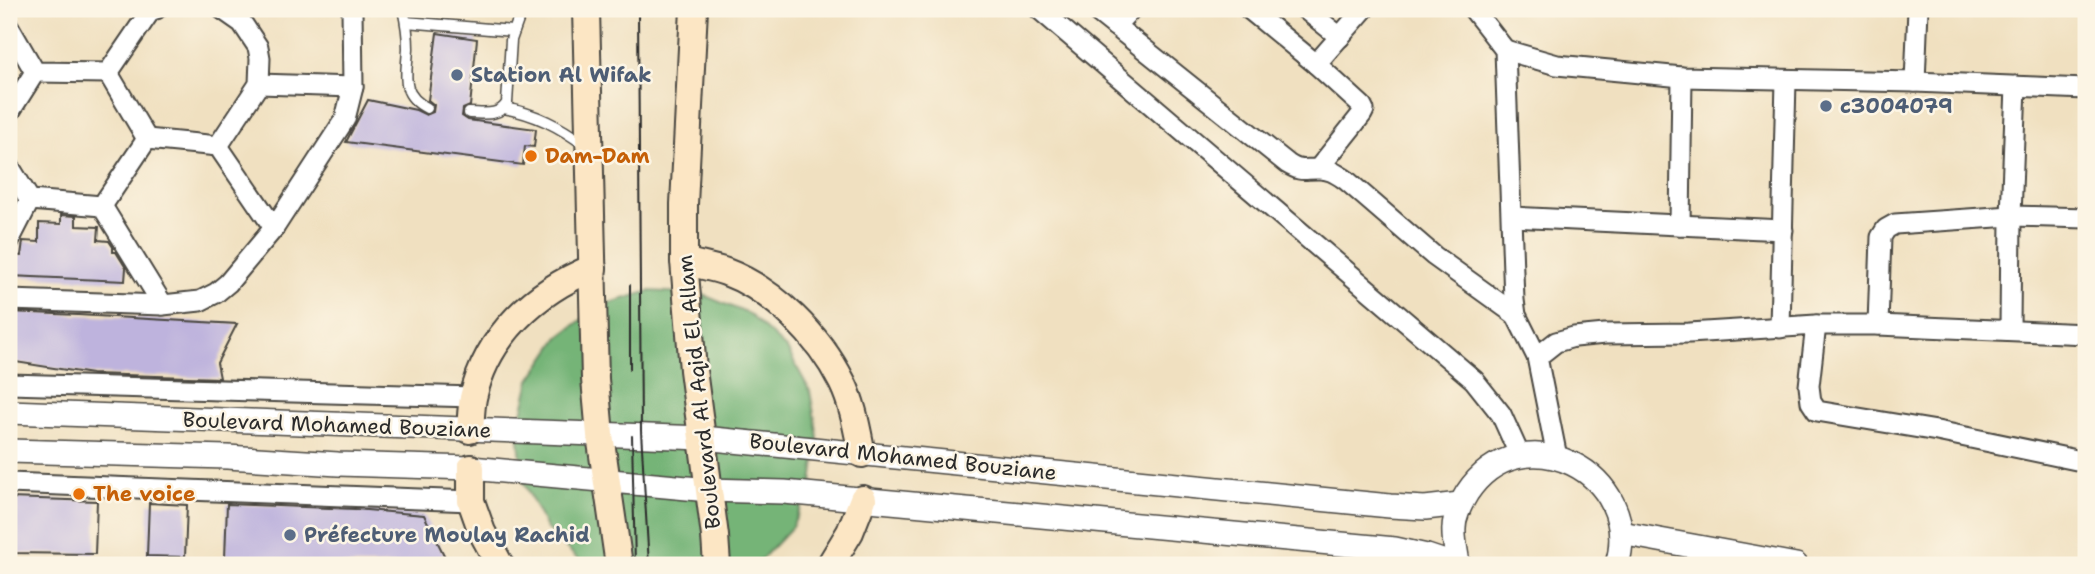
<svg xmlns="http://www.w3.org/2000/svg" width="2095" height="574" font-family="'Shantell Sans',sans-serif">
  <style>
    .forest { fill: #74b477; stroke: #507051; stroke-width: 2 }
    .building { fill: #beb3dd }
    .lines { fill: none; stroke-linecap: round; stroke-linejoin: round }
    .service-casing { stroke: #494641; stroke-width: 13 }
    .minor-casing { stroke: #494641; stroke-width: 23 }
    .tertiary-casing { stroke: #494641; stroke-width: 26 }
    .secondary-casing { stroke: #494641; stroke-width: 30 }
    .service { stroke: #fff; stroke-width: 10 }
    .minor { stroke: #fff; stroke-width: 19 }
    .tertiary { stroke: #fff; stroke-width: 23 }
    .secondary { stroke: #fce6c4; stroke-width: 26 }
    .tram { stroke: #2b2b2b; stroke-width: 2 }
    .service-dot { fill: #5c6f8a; stroke: #fcf5e5; stroke-width: 2.5 }
    .food-dot { fill: #e8710a; stroke: #fcf5e5; stroke-width: 2.5 }
    .labels { text-anchor: middle; stroke-width: 5; stroke-linejoin: round; paint-order: stroke }
    .service-label { font-size: 21px; font-weight: bold; fill: #4e5e75; stroke: #fcf5e5; text-anchor: start }
    .food-label { font-size: 21px; font-weight: bold; fill: #c56008; stroke: #fcf5e5; text-anchor: start }
    .street-label { font-size: 21px; fill: #2b2b2b; stroke: #fcf5e5 }
  </style>
  <rect width="100%" height="100%" fill="#fcf5e5"/>
  <filter id="ink" filterUnits="userSpaceOnUse"><feTurbulence type="fractalNoise" baseFrequency=".0143" numOctaves="2"/><feDisplacementMap in="SourceGraphic" scale="14" xChannelSelector="R" yChannelSelector="G"/><feConvolveMatrix kernelMatrix="1 2 1 2 8 2 1 2 1" color-interpolation-filters="sRGB"/></filter>
  <filter id="wash" filterUnits="userSpaceOnUse"><feTurbulence type="fractalNoise" baseFrequency=".00686" numOctaves="4" result="noise"/><feDisplacementMap in="SourceGraphic" scale="28" xChannelSelector="R" yChannelSelector="G"/><feGaussianBlur stdDeviation="1.57" result="paint"/><feColorMatrix in="noise" values="0 0 0 0 0 0 0 0 0 0 0 0 0 0 0 0 0 1.4 0 .05"/><feComposite in="paint" operator="in"/></filter>
  <g filter="url(#wash)">
    <rect width="100%" height="100%" fill="#f0e0c0"/>
    <path class="forest" d="M650 291 701 294 749 314 787 349 810 391 818 437 812 484 792 527 760 561 751 565H584L546 528 523 481 518 430 530 380 559 337 600 306Z"/>
    <g id="blocks">
      <g class="building">
        <path d="M437 33 477 39 470 106 463 109 462 116 468 120 536 129 534 147 525 146 523 165 346 142 368 100 416 110 426 115 433 112 434 105 428 100Z"/>
        <path d="M61 215 76 216V226L99 227 98 240 109 241 113 247V252H116L126 268 125 281 10 276 11 255 21 256 23 241 39 242V223L61 224Z"/>
        <path d="M9 312 78 315 237 324 217 363 220 378 92 374 9 361Z"/>
        <path d="M9 498 97 501 95 554 9 553Z"/>
        <path d="M149 503 187 505 185 557 147 556Z"/>
        <path d="M227 504 355 509 424 515 449 565H229L225 558Z"/>
      </g>
    </g>
  </g>
  <g filter="url(#ink)">
    <use href="#blocks" fill-opacity="0" stroke="#494641" stroke-width="2"/>
    <g class="lines">
      <defs>
        <g id="service">
          <path d="M403 9C406 22 408 35 408 48 407 74 399 94 427 108"/>
          <path d="M406 22 513 31"/>
          <path d="M504 108C536 114 559 126 585 145"/>
          <path d="M469 113C483 113 499 117 507 103L511 40 522 9"/>
        </g>
        <g id="minor">
          <path d="M1039 9 1474 380 1501 414 1520 456"/>
          <path d="M1094 9 1288 164C1301 172 1303 169 1317 169 1329 168 1337 174 1346 180L1434 256 1516 315"/>
          <path d="M1249 9 1316 64 1362 106 1364 110 1362 114 1319 168"/>
          <path d="M1305 9 1340 37"/>
          <path d="M1473 9 1505 50 1514 300 1516 315 1537 357 1557 457"/>
          <path d="M1115 26 1131 9"/>
          <path d="M9 27 35 72 108 73 147 139"/>
          <path d="M1505 50 1557 65 1682 77 1915 82 2086 89"/>
          <path d="M1316 64 1364 9"/>
          <path d="M108 73 151 10 156 9"/>
          <path d="M1915 82 1918 9"/>
          <path d="M259 84 353 87"/>
          <path d="M9 113 35 72"/>
          <path d="M147 139 218 146 274 228"/>
          <path d="M218 146 259 84 260 58 258 47 242 23 222 9"/>
          <path d="M9 166 30 200"/>
          <path d="M30 200 102 206 163 305"/>
          <path d="M102 206 147 139"/>
          <path d="M1512 217 1783 230"/>
          <path d="M1680 225 1682 77"/>
          <path d="M9 241 30 200"/>
          <path d="M9 300 163 305 200 301 216 293 228 283 274 228 345 119 353 87 352 9"/>
          <path d="M1816 325 1809 386 1811 402 1817 411 1937 431 2086 462"/>
          <path d="M1878 325 1881 237 1886 229 1895 224 2011 216 2086 218"/>
          <path d="M1780 328 1786 80"/>
          <path d="M2010 330 2011 216 2016 86"/>
          <path d="M1537 357 1556 342 1574 337 1605 334 1689 333 1816 325H1878L2086 334"/>
          <path d="M9 384 474 397"/>
          <path d="M9 483 471 501"/>
        </g>
        <g id="tertiary">
          <path d="M9 412 703 438 1390 506 1425 508 1460 504"/>
          <path d="M9 451 227 457 338 464 471 468 709 490 784 492 1395 549 1427 556 1454 565"/>
          <path d="M1621 533 1796 565"/>
          <path d="M1458 565C1457 553 1453 540 1454 528 1454 516 1461 503 1467 493 1521 411 1644 473 1617 565"/>
        </g>
        <g id="secondary">
          <path d="M586 9 595 379 600 435 619 565"/>
          <path d="M694 9 684 204V261L693 370 715 536 717 565"/>
          <path d="M684 261C697 265 712 267 726 272 774 290 819 336 842 382 853 404 857 429 862 454"/>
          <path d="M470 430C471 420 471 408 473 398 487 335 536 291 593 268"/>
          <path d="M471 468V501L482 532 500 565"/>
          <path d="M830 565 850 532 863 499"/>
        </g>
      </defs>
      <use href="#service" class="service-casing"/>
      <use href="#minor" class="minor-casing"/>
      <use href="#tertiary" class="tertiary-casing"/>
      <use href="#secondary" class="secondary-casing"/>
      <use href="#service" class="service"/>
      <use href="#minor" class="minor"/>
      <use href="#tertiary" class="tertiary"/>
      <use href="#secondary" class="secondary"/>
      <g class="tram">
        <path d="M638 9 641 431 649 565"/>
        <path d="M630 369V285"/>
        <path d="M632 436 635 565"/>
      </g>
    </g>
  </g>
  <g class="service-dot">
    <circle cx="457" cy="75" r="7"/>
    <circle cx="1826" cy="106" r="7"/>
    <circle cx="290" cy="535" r="7"/>
  </g>
  <g class="food-dot">
    <circle cx="531" cy="156" r="7"/>
    <circle cx="79" cy="494" r="7"/>
  </g>
  <g class="labels">
    <g class="service-label">
      <text x="471" y="82">Station Al Wifak</text>
      <text x="1840" y="113">c3004079</text>
      <text x="304" y="542">Préfecture Moulay Rachid</text>
    </g>
    <g class="food-label">
      <text x="545" y="163">Dam-Dam</text>
      <text x="93" y="501">The voice</text>
    </g>
    <g class="street-label">
      <text transform="translate(699 392) rotate(-96)" y="7">Boulevard Al Aqid El Allam</text>
      <text transform="translate(337 425) rotate(2)" y="7">Boulevard Mohamed Bouziane</text>
      <text transform="translate(903 457) rotate(6)" y="7">Boulevard Mohamed Bouziane</text>
    </g>
  </g>
  <rect width="2095" height="574" fill="none" stroke="#fcf5e5" stroke-width="35"/>
</svg>
